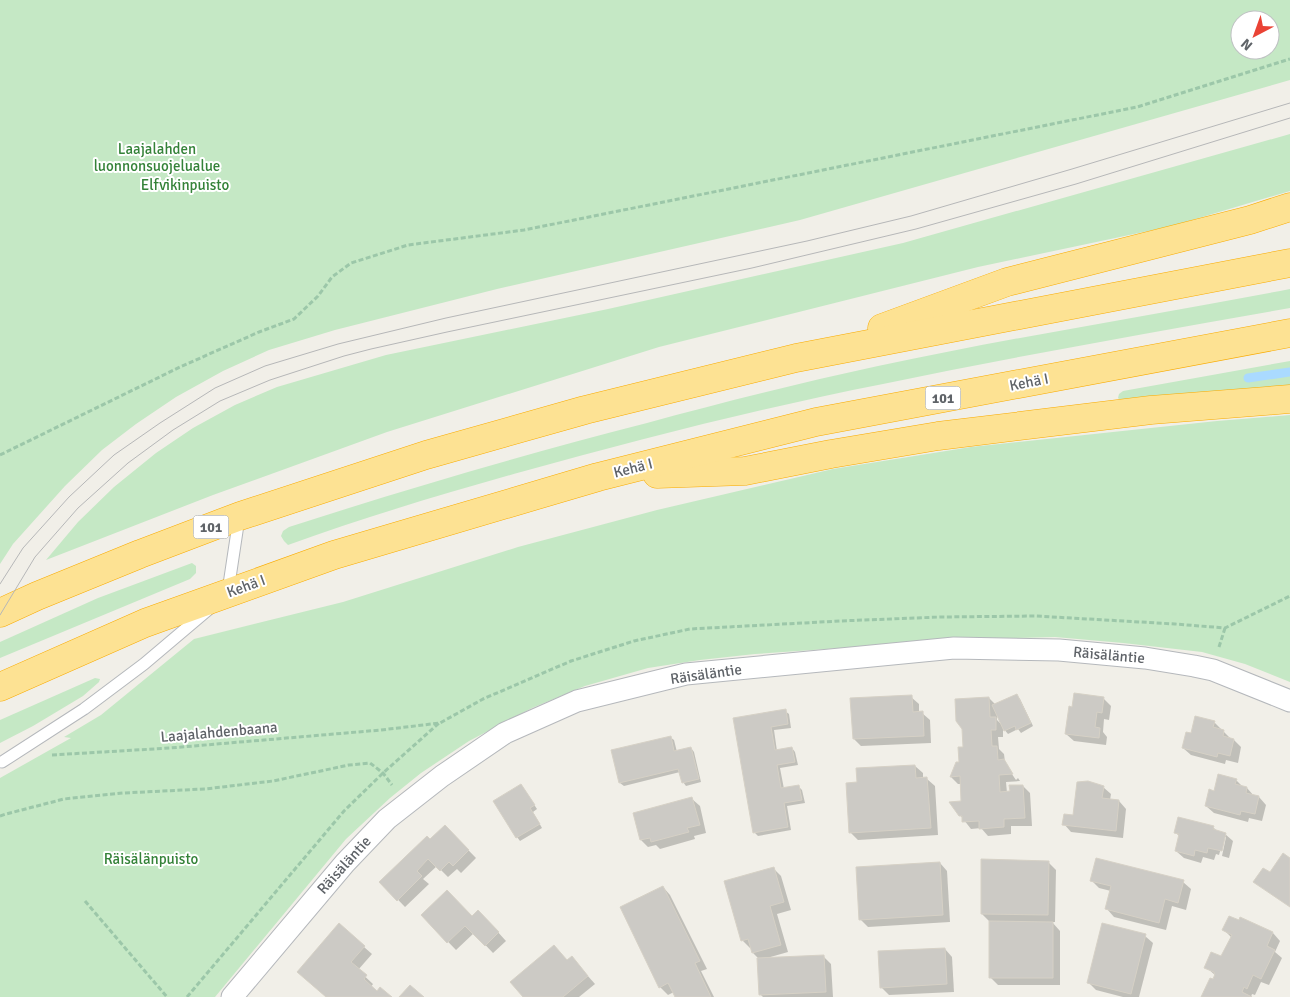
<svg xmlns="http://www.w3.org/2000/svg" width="1290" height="997" font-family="Signika,sans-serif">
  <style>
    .green { fill: #c5e8c5; fill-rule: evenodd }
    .shadow { fill: #0003; fill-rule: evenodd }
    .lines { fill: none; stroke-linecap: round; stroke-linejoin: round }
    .stream { stroke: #aadaff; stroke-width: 9 }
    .building { fill: #cccac5; stroke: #d6d1c6 }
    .lane-casing { stroke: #b5b8bc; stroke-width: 13 }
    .street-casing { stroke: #b5b8bc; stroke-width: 23 }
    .highway-casing { stroke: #f9ab00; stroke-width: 29 }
    .path { stroke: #9cc7a9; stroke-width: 3; stroke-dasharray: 5 2.5; stroke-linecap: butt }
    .lane { stroke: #fff; stroke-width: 11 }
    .street { stroke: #fff; stroke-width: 21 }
    .highway { stroke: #fde293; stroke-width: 28 }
    .tram { stroke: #b6b7b8; stroke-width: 1 }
    .labels { text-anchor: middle; stroke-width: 4; stroke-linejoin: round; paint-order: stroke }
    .shield { fill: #fff; stroke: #8f9295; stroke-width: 1 }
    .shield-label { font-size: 14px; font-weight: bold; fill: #5f6368 }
    .park-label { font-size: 15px; fill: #348238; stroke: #fff }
    .street-label { font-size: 15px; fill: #5f6368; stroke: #fff }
  </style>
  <rect width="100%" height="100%" fill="#f1efe8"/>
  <g class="green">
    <path d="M0 0H1290V80L800 220 497 289 335 330 269 350 223 371 176 397 136 424 102 450 65 486 13 544 0 564ZM1240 20H1270V50H1240Z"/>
    <path d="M1290 134V191L1172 226 978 267 659 347 387 432 213 495 46 560 78 522 114 487 156 453 193 428 235 405 277 387 386 355 608 309 903 243Z"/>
    <path d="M1290 289V308C1154 332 1018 356 883 384 761 408 640 439 521 472 443 494 365 517 288 545L284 541 281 536 283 531 289 527C407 489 526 454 647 423 723 402 800 383 878 366 1014 337 1153 315 1290 289Z"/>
    <path d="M1290 361V387L1122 402 1118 398 1119 394 1123 391Z"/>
    <path d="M1290 415V682L1245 664 1202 652 1123 643 1055 637 971 639 755 654 700 660 648 668 585 686 532 708 469 741 421 773 390 798 346 839 215 997H0V778L71 738 64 737 101 715 194 639 343 602 518 547 657 510 833 469 971 447 1217 421Z"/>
    <path d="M192 563 196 566V573L190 579 0 658V642L98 598Z"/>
    <path d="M95 678 100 679 99 682 83 696 33 726 0 743V720Z"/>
  </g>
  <g class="shadow">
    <path d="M1016 695 1020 699 1033 726 1021 733 1018 729 1008 734 1003 728V737H998L999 749 1004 754 1005 762 1009 767H1007L1016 780 1018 778 1020 781 1006 782 1007 793 1023 786 1030 793 1032 826H1011V834L988 836 981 828 971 829 960 815 962 802 961 784H958L951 777 961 763 965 748 989 698 996 705ZM997 713 1002 725 997 720Z"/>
    <path d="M911 697 919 704V713H922L930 720 931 743 861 746 854 739Z"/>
    <path d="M1103 698 1111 706 1109 720 1104 719 1103 732 1107 737 1106 745 1074 741 1066 734 1073 708Z"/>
    <path d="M785 711 789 714 791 728 774 730 777 751 792 748 795 752 798 765 780 768 784 789 798 786 802 790 805 803 787 806 791 830 758 836 754 832 734 719Z"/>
    <path d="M1214 722 1231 739 1234 740 1241 747 1238 763 1226 760 1225 764 1191 755 1183 748Z"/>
    <path d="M670 737 674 740 677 752 691 748 694 752 701 782 686 786 683 782 680 772 624 786 620 783Z"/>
    <path d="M915 766 923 773V779H927L935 786 938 835 858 840 851 833 858 783Z"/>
    <path d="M1236 780 1244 788H1247L1254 796 1259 797 1266 805 1262 821 1249 818 1248 822 1214 813 1206 806Z"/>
    <path d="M521 785 537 809 533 812 542 828 520 841 517 837 495 802Z"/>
    <path d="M1103 787 1111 794 1110 800 1119 801 1126 809 1123 838 1071 832 1064 824 1074 817Z"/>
    <path d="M692 799 700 806 706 833 694 836 695 839 660 849 656 845 648 847 641 840Z"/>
    <path d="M445 826 476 858 461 873 457 869 448 877 437 866 423 879 429 884 405 907 381 882 430 841Z"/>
    <path d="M1213 827 1218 832 1225 834 1233 841 1229 858 1222 856 1226 837H1224L1219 855 1216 854 1214 860 1203 857 1201 863 1184 858 1176 851 1180 837 1176 833Z"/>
    <path d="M1048 862 1056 870 1055 922H1052L1060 931V985H998L990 977 989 921 982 914Z"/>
    <path d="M940 863 947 871 950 922 868 927 860 919Z"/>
    <path d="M773 868 781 876 791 910 777 914 788 952 767 958 824 957 831 964 833 997H763L760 994 758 958 753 953 752 947 750 948 742 940Z"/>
    <path d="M1091 880 1183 882 1191 889 1186 910 1172 906 1166 930 1114 917 1107 909 1111 891 1099 888Z"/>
    <path d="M663 887 670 895 707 969 701 971 714 997H676L674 992 668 995 660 987Z"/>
    <path d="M422 915 472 917 486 919 506 941 493 953 474 933 456 950Z"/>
    <path d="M1241 919 1273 933 1280 941 1275 952 1282 958 1269 985 1261 982 1255 995 1252 994 1251 997H1202L1216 976 1206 967 1222 958 1232 938 1224 930 1239 922Z"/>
    <path d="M1145 936 1153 943 1139 997H1123L1096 990 1088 982Z"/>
    <path d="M364 947 372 954 358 970 373 984 371 987 378 992 390 997H327L306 979Z"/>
    <path d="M945 949 952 957 954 992 889 995 881 987Z"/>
    <path d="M572 958 595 984 579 997H524Z"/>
  </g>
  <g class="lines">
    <path class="stream" d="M1248 378 1290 372"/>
  </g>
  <g class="building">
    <path d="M1074 693 1104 697 1102 713 1097 712 1095 727 1100 728 1099 738 1065 734 1069 706 1072 707Z"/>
    <path d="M1017 694 1031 723 1016 730 1015 726 1004 731 992 705Z"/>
    <path d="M912 695 913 712 923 711 924 736 853 739 850 698Z"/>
    <path d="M989 697 990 717H996V730H991L992 746H997L998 760 1004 759 1013 774 999 775 1000 792 1010 791 1009 785H1023L1025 818 1004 819V827L979 829V821L962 822V816H959L949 802 961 801 960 776 950 777 956 762H959L958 747H963L962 729 956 721 955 699Z"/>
    <path d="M786 709 788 724 771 727 775 750 792 747 795 762 777 765 781 788 799 785 802 800 784 803 788 827 753 833 733 718Z"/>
    <path d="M1195 716 1215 721 1213 727 1224 730 1223 736 1234 739 1230 756 1218 753 1217 757 1182 748 1186 732 1191 733Z"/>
    <path d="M671 736 674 751 691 747 699 779 682 783 678 769 619 783 611 750Z"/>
    <path d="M915 765 916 778 927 777 931 828 849 833 846 783 857 782 856 768Z"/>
    <path d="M1218 774 1237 779 1235 784 1247 787 1246 793 1259 796 1255 814 1241 811 1240 815 1205 806 1209 789 1214 791Z"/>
    <path d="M1088 781 1104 786 1102 798 1119 800 1116 831 1062 825 1064 814 1073 815 1077 782Z"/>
    <path d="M521 784 535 805 530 808 540 824 516 838 493 801Z"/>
    <path d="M692 797 700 825 687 828 689 832 651 842 650 838 640 840 633 813Z"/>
    <path d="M1178 817 1214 826 1213 829 1226 833 1222 851 1208 848 1207 853 1195 850 1194 856 1175 851 1179 834 1174 833Z"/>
    <path d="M445 825 469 850 453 866 449 862 440 871 428 859 417 871 422 876 397 901 379 882 427 836 430 839Z"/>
    <path d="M1283 853 1290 858V907L1253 882 1263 868 1270 872Z"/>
    <path d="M1096 858 1184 880 1178 903 1165 899 1159 923 1105 909 1111 886 1090 881Z"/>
    <path d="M981 859 1049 861 1048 915 981 914Z"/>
    <path d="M940 862 943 915 859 920 856 867Z"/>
    <path d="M774 867 784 902 770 906 781 945 752 953 748 939 741 941 724 881Z"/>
    <path d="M663 886 700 961 695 963 711 997H675L668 983 659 988 620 907Z"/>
    <path d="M447 890 472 916 478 910 499 932 485 946 465 926 447 943 421 915Z"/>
    <path d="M1229 916 1239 920 1240 917 1273 932 1267 946 1275 950 1261 979 1253 975 1247 989 1244 987 1242 992 1252 997H1201L1210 978 1213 979 1215 974H1214V972L1204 968 1211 952 1221 956 1232 935 1222 930Z"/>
    <path d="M989 921 1053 922V978H989Z"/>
    <path d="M339 923 365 946 351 962 367 975 364 979 377 991 380 987 392 997H326L297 972Z"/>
    <path d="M1102 923 1146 934 1131 994 1087 983Z"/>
    <path d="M554 945 567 960 572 956 588 976 563 997H523L510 982Z"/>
    <path d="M945 948 947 984 880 988 878 951Z"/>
    <path d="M824 955 826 992 759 995 757 958Z"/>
    <path d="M410 985 424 997H399Z"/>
  </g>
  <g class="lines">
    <defs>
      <g id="lane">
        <path d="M228 591 239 518"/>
        <path d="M2 762 84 709 144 664 209 609"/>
      </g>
      <path id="street" d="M232 997 345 863 387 819 442 776 505 733 577 701 686 674 954 648 1059 650 1145 658 1194 666 1213 670 1290 701"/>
      <g id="highway">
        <path d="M882 328 1007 282 1250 220 1290 207"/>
        <path d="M657 474 745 471 831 454 938 436 1151 410 1290 399"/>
        <path d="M0 613 37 596 140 554 240 516 426 455 585 410 796 358 1290 263"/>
        <path d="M0 687 145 623 334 555 598 477 816 422 1290 333"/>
      </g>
    </defs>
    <use href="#lane" class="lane-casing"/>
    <use href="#street" class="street-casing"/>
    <use href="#highway" class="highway-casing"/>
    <g class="path">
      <path d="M0 455 180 367 259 332 294 319 318 296 332 277 351 263 408 245 524 230 1137 107 1290 59"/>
      <path d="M1219 647 1225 628"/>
      <path d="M52 755 170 748 381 730 440 723 483 699 571 661 634 641 690 629 840 621 940 617 1036 616 1175 624 1225 628 1290 596"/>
      <path d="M0 816 6 814 64 799 123 793 205 789 273 781 349 765 370 763 383 773 392 785"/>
      <path d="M85 901 167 997"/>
      <path d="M187 997 344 811 383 773 439 723"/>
    </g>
    <use href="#lane" class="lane"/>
    <use href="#street" class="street"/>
    <use href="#highway" class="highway"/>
    <g class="tram">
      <path d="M0 584 23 548 69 497 114 455 160 423 215 388 265 366 338 344 446 318 807 241 911 216 1072 169 1290 103"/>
      <path d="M0 615 35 557 78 508 128 463 173 430 220 401 270 380 344 356 371 349 447 332 752 268 916 229 1076 184 1290 118"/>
    </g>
  </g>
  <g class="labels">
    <g class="shield">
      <rect x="925.5" y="386.5" width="35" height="23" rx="4"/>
      <rect x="193.5" y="515.5" width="35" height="23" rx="4"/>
    </g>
    <g class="shield-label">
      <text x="943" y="403">101</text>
      <text x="211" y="532">101</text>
    </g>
    <g class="park-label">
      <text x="157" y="154">Laajalahden<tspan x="157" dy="17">luonnonsuojelualue</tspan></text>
      <text x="185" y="190">Elfvikinpuisto</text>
      <text x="151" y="864">Räisälänpuisto</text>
    </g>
    <g class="street-label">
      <text transform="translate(1029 382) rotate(-11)" y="5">Kehä I</text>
      <text transform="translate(633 468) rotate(-14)" y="5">Kehä I</text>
      <text transform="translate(246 586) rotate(-20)" y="5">Kehä I</text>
      <text transform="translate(1109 655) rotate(5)" y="5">Räisäläntie</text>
      <text transform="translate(706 674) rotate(-8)" y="5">Räisäläntie</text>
      <text transform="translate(219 732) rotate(-5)" y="5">Laajalahdenbaana</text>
      <text transform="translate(344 865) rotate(-48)" y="5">Räisäläntie</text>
    </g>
  </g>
  <g transform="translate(1255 35) rotate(221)"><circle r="24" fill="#ffffff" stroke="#bfc1c3"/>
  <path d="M0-4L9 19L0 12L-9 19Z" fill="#ea4335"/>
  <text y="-8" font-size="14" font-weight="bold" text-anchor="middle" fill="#5f6368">N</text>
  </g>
</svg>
